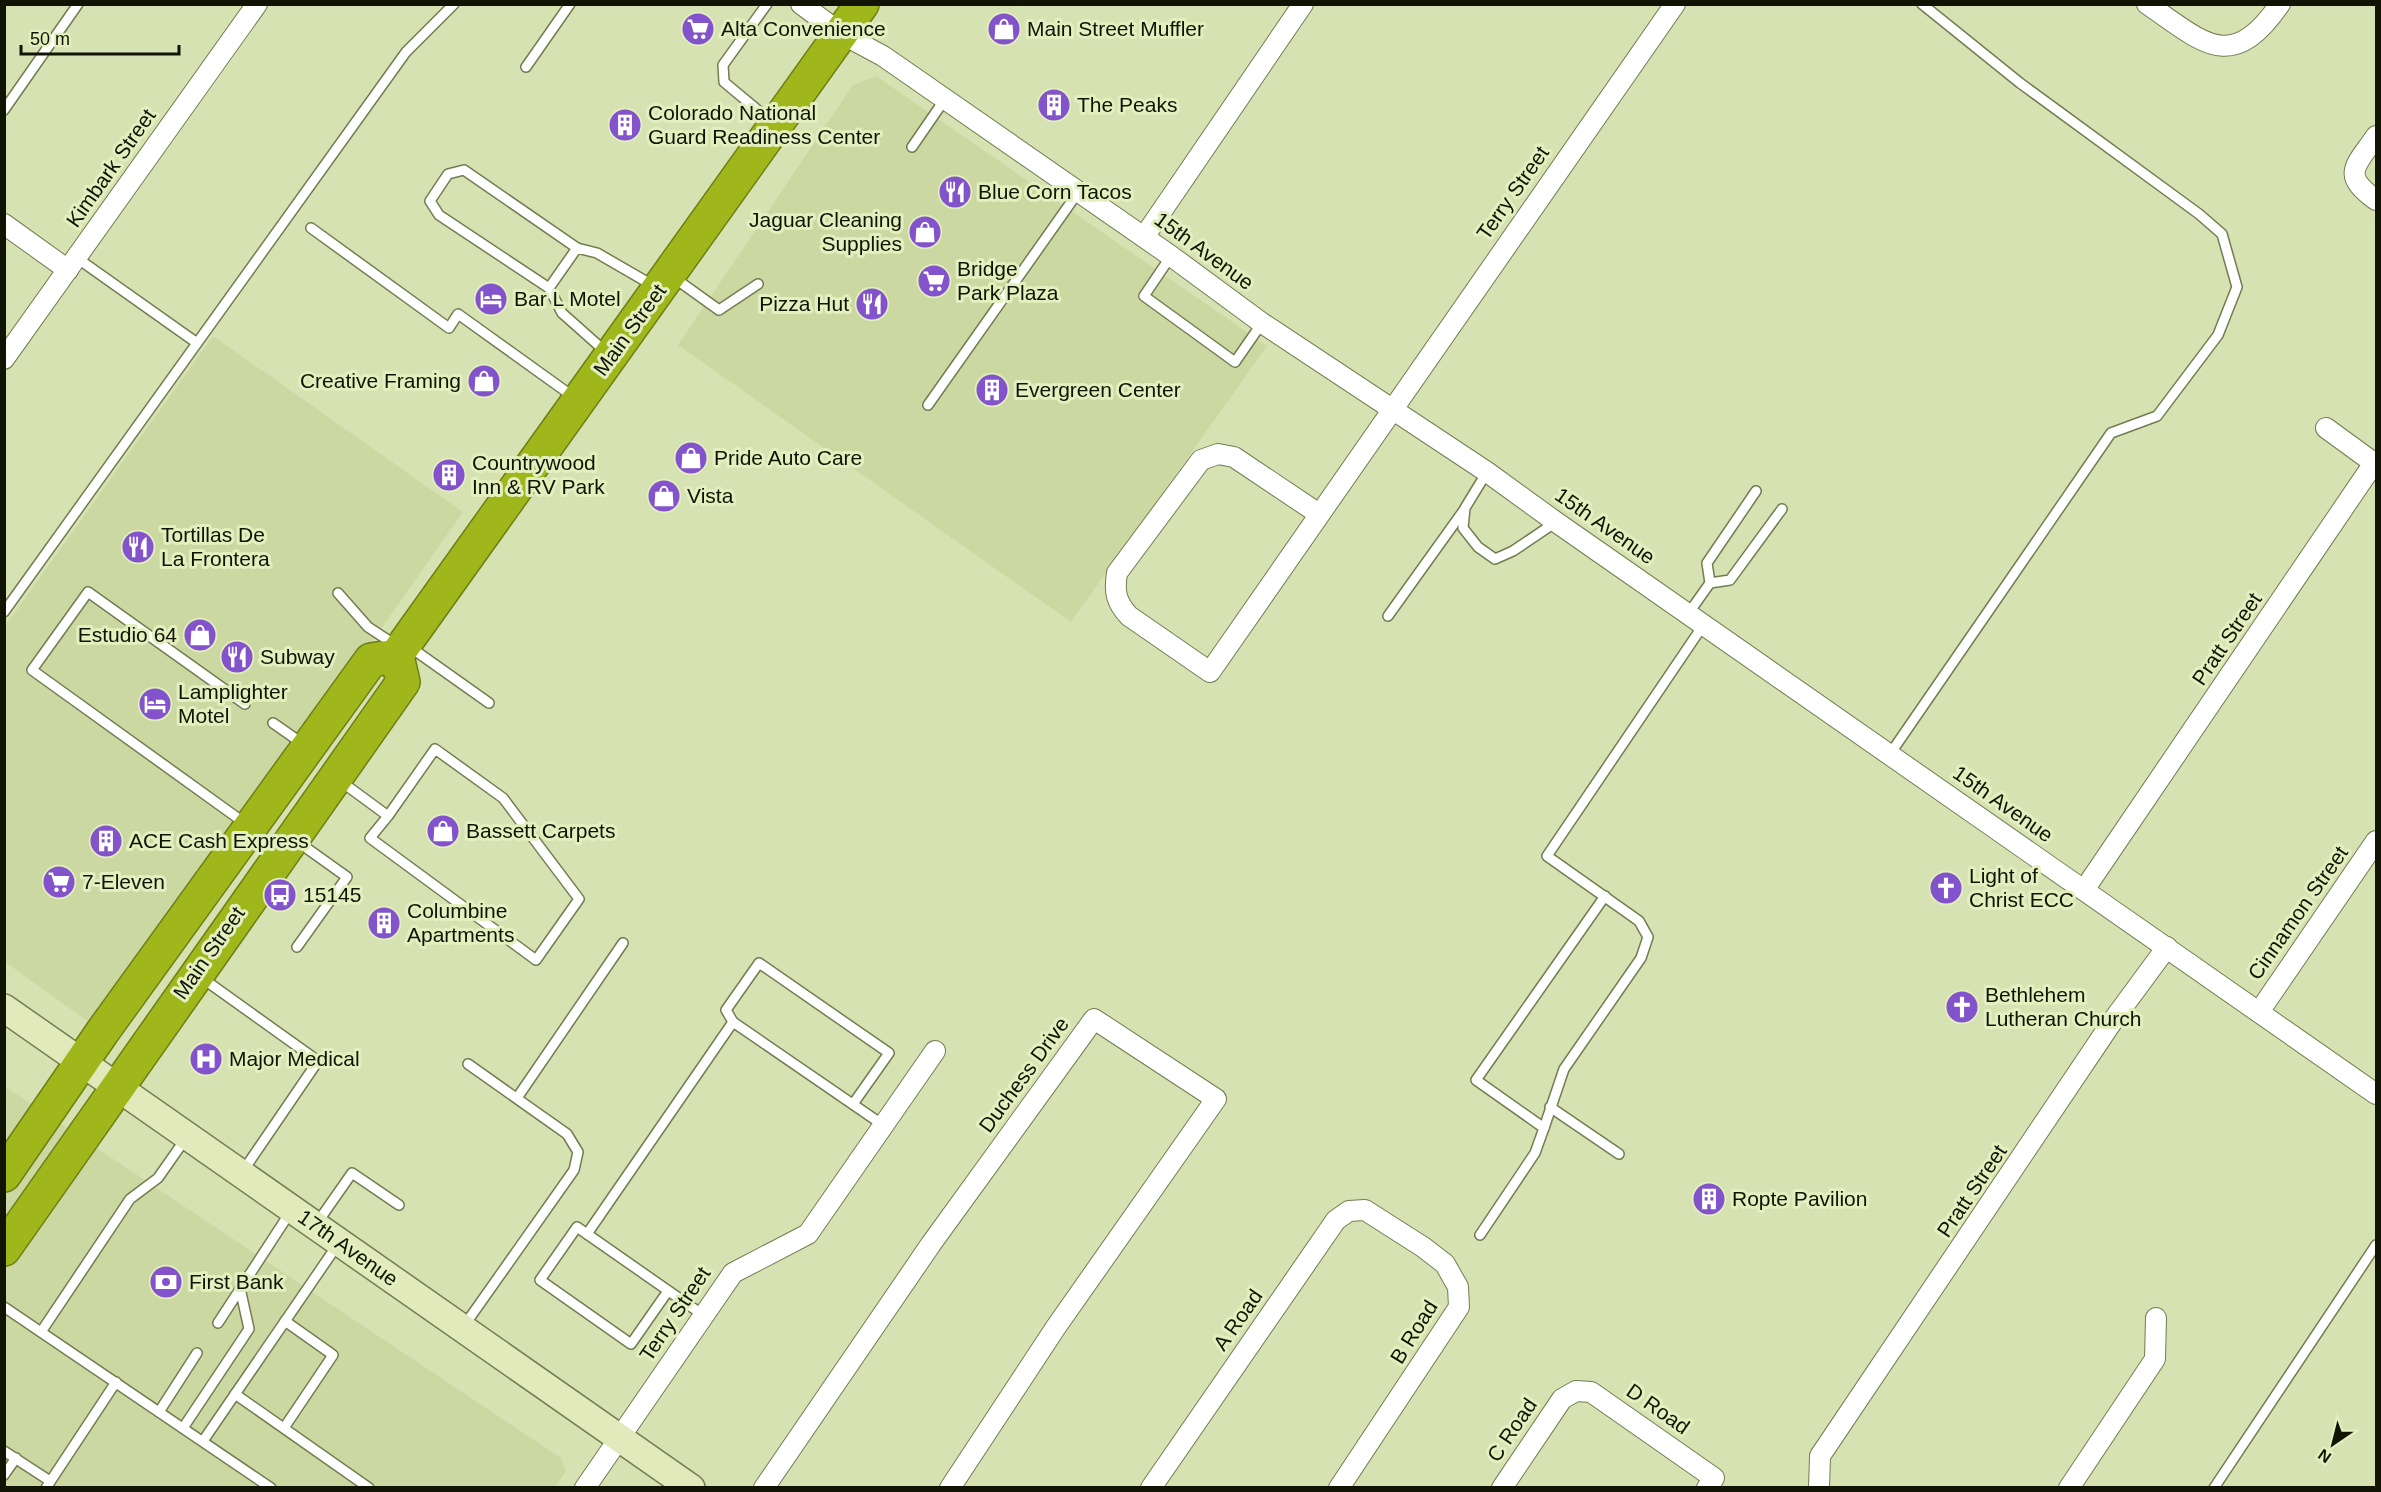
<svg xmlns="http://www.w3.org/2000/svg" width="2381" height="1492" font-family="Helvetica,sans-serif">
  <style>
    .built { fill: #ccd8a2 }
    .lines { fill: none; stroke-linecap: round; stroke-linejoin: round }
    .lane-casing { stroke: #737c51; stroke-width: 12 }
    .street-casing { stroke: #737c51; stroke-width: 22 }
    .secondary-casing { stroke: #737c51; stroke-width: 30 }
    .highway-casing { stroke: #6e7e14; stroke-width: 36 }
    .lane { stroke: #fff; stroke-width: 9 }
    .street { stroke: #fff; stroke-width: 20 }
    .secondary { stroke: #e2e9bb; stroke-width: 27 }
    .highway { stroke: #a0b71c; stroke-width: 33 }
    .labels { text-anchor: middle; stroke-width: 6; stroke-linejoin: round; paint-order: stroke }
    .poi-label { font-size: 21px; fill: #111404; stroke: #e4efbf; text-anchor: start }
    .street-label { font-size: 21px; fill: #111404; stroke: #e4efbf }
  </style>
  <rect width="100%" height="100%" fill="#d7e2b3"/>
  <g class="built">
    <path d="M876 76 1267 346 1071 622 678 345 853 85Z"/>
    <path d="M213 336 463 512 100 1030 5 962V626Z"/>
    <path d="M4 1086 561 1458 566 1471 555 1487H5Z"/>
  </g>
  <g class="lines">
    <defs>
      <g id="lane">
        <path d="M767 4 723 65 724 82 772 122"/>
        <path d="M526 67 570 4"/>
        <path d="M4 110 78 4"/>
        <path d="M912 147 945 99"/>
        <path d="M311 228 449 328 458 314 575 398"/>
        <path d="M1171 256 1144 296 1235 362 1262 323"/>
        <path d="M77 258 197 343"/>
        <path d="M673 277 719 310 758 284"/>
        <path d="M549 288 439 215 430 201 448 174 464 170 577 248"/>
        <path d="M607 353 562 313 549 288 577 248 597 253 654 286"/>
        <path d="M928 405 1079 191"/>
        <path d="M1487 472 1465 508 1463 528 1478 547 1495 559 1513 551 1556 522"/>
        <path d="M1710 583 1707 563 1756 491"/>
        <path d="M338 593 368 627 397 646"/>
        <path d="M4 612 406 52 454 4"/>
        <path d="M1688 614 1710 583 1730 580 1782 509"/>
        <path d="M1388 616 1464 510"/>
        <path d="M410 647 489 703"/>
        <path d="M245 704 88 592 32 670 246 824"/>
        <path d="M273 723 303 744"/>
        <path d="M1890 754 2111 433 2157 416 2218 335 2237 287 2222 234 2199 214 2020 83 1922 4"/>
        <path d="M339 780 388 816 435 749 503 798 579 899 536 960 370 838 388 816"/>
        <path d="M297 947 347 877 298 842"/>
        <path d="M202 978 318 1061 243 1171"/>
        <path d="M733 1022 726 1010 759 963 889 1053 853 1104"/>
        <path d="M517 1098 623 943"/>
        <path d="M1550 1107 1619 1154"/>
        <path d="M1544 1128 1564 1069 1641 958 1648 937 1639 921 1547 856 1704 624"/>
        <path d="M317 1223 352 1173 399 1205"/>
        <path d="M587 1234 577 1227 540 1280 631 1344 668 1291"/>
        <path d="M1480 1235 1535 1153 1544 1128 1476 1080 1605 896"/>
        <path d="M4 1307 271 1488"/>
        <path d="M703 1315 587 1234 733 1022 883 1125"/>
        <path d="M218 1323 291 1211"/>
        <path d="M464 1326 574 1170 578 1152 567 1134 468 1064"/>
        <path d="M41 1332 130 1199 158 1178 186 1138"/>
        <path d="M235 1394 369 1488"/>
        <path d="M159 1412 197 1353"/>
        <path d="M183 1428 249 1329 240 1288"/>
        <path d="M284 1428 333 1355 285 1321"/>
        <path d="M203 1441 338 1244"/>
        <path d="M4 1451 50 1481"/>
        <path d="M4 1475 16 1458"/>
        <path d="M46 1488 116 1382"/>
        <path d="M2214 1488 2376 1245"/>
      </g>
      <g id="street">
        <path d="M801 4 842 34 883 56 1171 256 1262 323 1487 472 1556 522 2376 1094"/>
        <path d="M2147 4C2203 42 2231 75 2280 4"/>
        <path d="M2376 136C2356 166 2340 174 2376 200"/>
        <path d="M4 224 68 270"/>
        <path d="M1144 237 1303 4"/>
        <path d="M4 359 257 4"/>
        <path d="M1319 514 1234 457 1218 454 1201 460 1117 573C1114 592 1116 602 1129 616L1210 672 1675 4"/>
        <path d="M2084 890 2374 463 2326 428"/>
        <path d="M2259 1012 2376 841"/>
        <path d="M585 1488 733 1273 808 1234 935 1051"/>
        <path d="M764 1488 931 1244 1094 1019 1216 1099 1056 1327 950 1488"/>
        <path d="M1151 1488 1336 1220 1349 1211 1365 1210 1423 1247 1445 1264 1458 1287 1459 1307 1339 1488"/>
        <path d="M1502 1488 1562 1399 1576 1391 1591 1392 1714 1478 1707 1488"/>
        <path d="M1819 1488 1820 1456 2114 1019 2167 947"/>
        <path d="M2069 1488 2155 1359 2156 1318"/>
      </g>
      <path id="secondary" d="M4 1008 691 1488"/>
      <g id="highway">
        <path d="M4 1175 103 1031 371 660 397 656"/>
        <path d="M4 1249 403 682 397 656 401 649 862 4"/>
      </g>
    </defs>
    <use href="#lane" class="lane-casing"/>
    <use href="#street" class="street-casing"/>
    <use href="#secondary" class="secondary-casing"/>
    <use href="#highway" class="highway-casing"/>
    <use href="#lane" class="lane"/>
    <use href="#street" class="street"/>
    <use href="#secondary" class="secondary"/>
    <use href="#highway" class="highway"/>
  </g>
  <defs>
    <symbol id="supermarket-disc" viewBox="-11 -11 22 22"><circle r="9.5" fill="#8253cb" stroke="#e4efbf"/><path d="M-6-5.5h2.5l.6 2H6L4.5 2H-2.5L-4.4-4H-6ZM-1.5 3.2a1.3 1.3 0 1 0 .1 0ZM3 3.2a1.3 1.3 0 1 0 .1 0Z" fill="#fff"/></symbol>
    <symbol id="shop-disc" viewBox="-11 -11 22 22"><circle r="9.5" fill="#8253cb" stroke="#e4efbf"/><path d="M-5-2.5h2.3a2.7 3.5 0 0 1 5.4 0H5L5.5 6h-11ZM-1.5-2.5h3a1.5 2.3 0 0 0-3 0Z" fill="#fff"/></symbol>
    <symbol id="building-disc" viewBox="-11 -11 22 22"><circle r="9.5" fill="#8253cb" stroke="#e4efbf"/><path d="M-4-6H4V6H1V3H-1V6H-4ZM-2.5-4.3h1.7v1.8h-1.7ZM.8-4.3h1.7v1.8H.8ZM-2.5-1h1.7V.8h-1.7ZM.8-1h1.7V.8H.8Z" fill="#fff"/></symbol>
    <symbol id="restaurant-disc" viewBox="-11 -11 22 22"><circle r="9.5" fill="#8253cb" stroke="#e4efbf"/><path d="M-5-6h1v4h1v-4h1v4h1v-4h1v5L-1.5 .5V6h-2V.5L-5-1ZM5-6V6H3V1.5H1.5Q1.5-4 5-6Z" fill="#fff"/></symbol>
    <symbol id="hotel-disc" viewBox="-11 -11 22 22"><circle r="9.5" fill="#8253cb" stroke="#e4efbf"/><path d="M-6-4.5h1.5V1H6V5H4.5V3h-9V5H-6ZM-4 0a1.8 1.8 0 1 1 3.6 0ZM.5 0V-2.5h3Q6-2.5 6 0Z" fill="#fff"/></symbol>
    <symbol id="church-disc" viewBox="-11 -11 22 22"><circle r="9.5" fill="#8253cb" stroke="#e4efbf"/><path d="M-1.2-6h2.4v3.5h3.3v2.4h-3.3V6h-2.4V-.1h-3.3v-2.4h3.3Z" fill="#fff"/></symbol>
    <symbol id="bus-disc" viewBox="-11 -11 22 22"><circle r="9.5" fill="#8253cb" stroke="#e4efbf"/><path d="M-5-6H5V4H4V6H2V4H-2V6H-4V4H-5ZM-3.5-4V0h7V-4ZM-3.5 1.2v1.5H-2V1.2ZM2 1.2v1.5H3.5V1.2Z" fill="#fff"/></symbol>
    <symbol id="hospital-disc" viewBox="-11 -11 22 22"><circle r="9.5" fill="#8253cb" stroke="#e4efbf"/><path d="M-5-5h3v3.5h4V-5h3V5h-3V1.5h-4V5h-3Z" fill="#fff"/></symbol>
    <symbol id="bank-disc" viewBox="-11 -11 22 22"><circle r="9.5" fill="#8253cb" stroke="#e4efbf"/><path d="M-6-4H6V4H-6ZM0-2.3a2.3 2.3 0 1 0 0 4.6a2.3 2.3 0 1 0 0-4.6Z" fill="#fff"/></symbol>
  </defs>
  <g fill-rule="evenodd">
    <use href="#supermarket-disc" x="679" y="10" width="38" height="38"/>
    <use href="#shop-disc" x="985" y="10" width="38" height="38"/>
    <use href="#building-disc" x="1035" y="86" width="38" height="38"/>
    <use href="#building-disc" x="606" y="106" width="38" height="38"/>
    <use href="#restaurant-disc" x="936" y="173" width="38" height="38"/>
    <use href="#shop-disc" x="906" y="213" width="38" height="38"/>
    <use href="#supermarket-disc" x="915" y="262" width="38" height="38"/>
    <use href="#hotel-disc" x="472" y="280" width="38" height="38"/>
    <use href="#restaurant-disc" x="853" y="285" width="38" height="38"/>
    <use href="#shop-disc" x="465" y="362" width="38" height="38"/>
    <use href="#building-disc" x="973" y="371" width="38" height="38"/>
    <use href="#shop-disc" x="672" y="439" width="38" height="38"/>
    <use href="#building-disc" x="430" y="456" width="38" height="38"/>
    <use href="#shop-disc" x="645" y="477" width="38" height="38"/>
    <use href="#restaurant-disc" x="119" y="528" width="38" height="38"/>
    <use href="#shop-disc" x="181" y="616" width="38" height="38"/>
    <use href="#restaurant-disc" x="218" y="638" width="38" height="38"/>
    <use href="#hotel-disc" x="136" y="685" width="38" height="38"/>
    <use href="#shop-disc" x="424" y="812" width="38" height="38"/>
    <use href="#building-disc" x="87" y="822" width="38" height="38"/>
    <use href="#supermarket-disc" x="40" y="863" width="38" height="38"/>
    <use href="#church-disc" x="1927" y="869" width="38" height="38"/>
    <use href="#bus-disc" x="261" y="876" width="38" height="38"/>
    <use href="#building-disc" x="365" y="904" width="38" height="38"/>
    <use href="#church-disc" x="1943" y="988" width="38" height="38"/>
    <use href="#hospital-disc" x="187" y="1040" width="38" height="38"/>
    <use href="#building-disc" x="1690" y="1180" width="38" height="38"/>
    <use href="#bank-disc" x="147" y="1263" width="38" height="38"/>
  </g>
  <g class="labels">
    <g class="poi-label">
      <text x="721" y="36">Alta Convenience</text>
      <text x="1027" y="36">Main Street Muffler</text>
      <text x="1077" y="112">The Peaks</text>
      <text x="648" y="120">Colorado National<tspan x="648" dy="24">Guard Readiness Center</tspan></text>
      <text x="978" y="199">Blue Corn Tacos</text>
      <text x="902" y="227" text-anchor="end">Jaguar Cleaning<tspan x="902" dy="24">Supplies</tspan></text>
      <text x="957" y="276">Bridge<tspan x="957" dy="24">Park Plaza</tspan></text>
      <text x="514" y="306">Bar L Motel</text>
      <text x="849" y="311" text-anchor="end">Pizza Hut</text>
      <text x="461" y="388" text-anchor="end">Creative Framing</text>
      <text x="1015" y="397">Evergreen Center</text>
      <text x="714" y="465">Pride Auto Care</text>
      <text x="472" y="470">Countrywood<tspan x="472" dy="24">Inn &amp; RV Park</tspan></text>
      <text x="687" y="503">Vista</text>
      <text x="161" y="542">Tortillas De<tspan x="161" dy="24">La Frontera</tspan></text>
      <text x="177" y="642" text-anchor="end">Estudio 64</text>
      <text x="260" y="664">Subway</text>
      <text x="178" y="699">Lamplighter<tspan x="178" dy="24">Motel</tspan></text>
      <text x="466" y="838">Bassett Carpets</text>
      <text x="129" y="848">ACE Cash Express</text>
      <text x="1969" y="883">Light of<tspan x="1969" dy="24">Christ ECC</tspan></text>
      <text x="82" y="889">7-Eleven</text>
      <text x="303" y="902">15145</text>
      <text x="407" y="918">Columbine<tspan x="407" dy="24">Apartments</tspan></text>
      <text x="1985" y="1002">Bethlehem<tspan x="1985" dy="24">Lutheran Church</tspan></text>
      <text x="229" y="1066">Major Medical</text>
      <text x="1732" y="1206">Ropte Pavilion</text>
      <text x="189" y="1289">First Bank</text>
    </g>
    <g class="street-label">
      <text transform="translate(111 168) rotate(-55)" y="7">Kimbark Street</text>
      <text transform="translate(1513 193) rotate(-55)" y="7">Terry Street</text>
      <text transform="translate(1204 251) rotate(36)" y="7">15th Avenue</text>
      <text transform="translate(630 330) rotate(-54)" y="7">Main Street</text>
      <text transform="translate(1605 526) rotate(35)" y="7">15th Avenue</text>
      <text transform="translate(2227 639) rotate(-56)" y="7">Pratt Street</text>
      <text transform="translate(2003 804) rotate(35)" y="7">15th Avenue</text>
      <text transform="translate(2298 913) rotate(-55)" y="7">Cinnamon Street</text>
      <text transform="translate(209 953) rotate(-55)" y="7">Main Street</text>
      <text transform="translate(1024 1075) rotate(-54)" y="7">Duchess Drive</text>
      <text transform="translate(1972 1191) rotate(-56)" y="7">Pratt Street</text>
      <text transform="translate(348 1248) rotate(35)" y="7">17th Avenue</text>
      <text transform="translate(675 1314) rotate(-56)" y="7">Terry Street</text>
      <text transform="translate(1238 1320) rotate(-55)" y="7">A Road</text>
      <text transform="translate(1414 1332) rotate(-58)" y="7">B Road</text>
      <text transform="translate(1658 1409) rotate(35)" y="7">D Road</text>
      <text transform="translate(1512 1430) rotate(-56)" y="7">C Road</text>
    </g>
  </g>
  <rect width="2381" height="1492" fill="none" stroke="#111404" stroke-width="12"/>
  <g transform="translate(2333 1444) rotate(215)" stroke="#e4efbf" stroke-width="4.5" paint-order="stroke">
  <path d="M0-4.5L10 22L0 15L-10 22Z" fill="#111404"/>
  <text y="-9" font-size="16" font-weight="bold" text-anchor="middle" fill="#111404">N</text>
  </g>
  <path d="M21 45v9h158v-9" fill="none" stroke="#111404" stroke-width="3"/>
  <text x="30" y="45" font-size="18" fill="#111404" stroke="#e4efbf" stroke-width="4.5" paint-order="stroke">50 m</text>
</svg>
